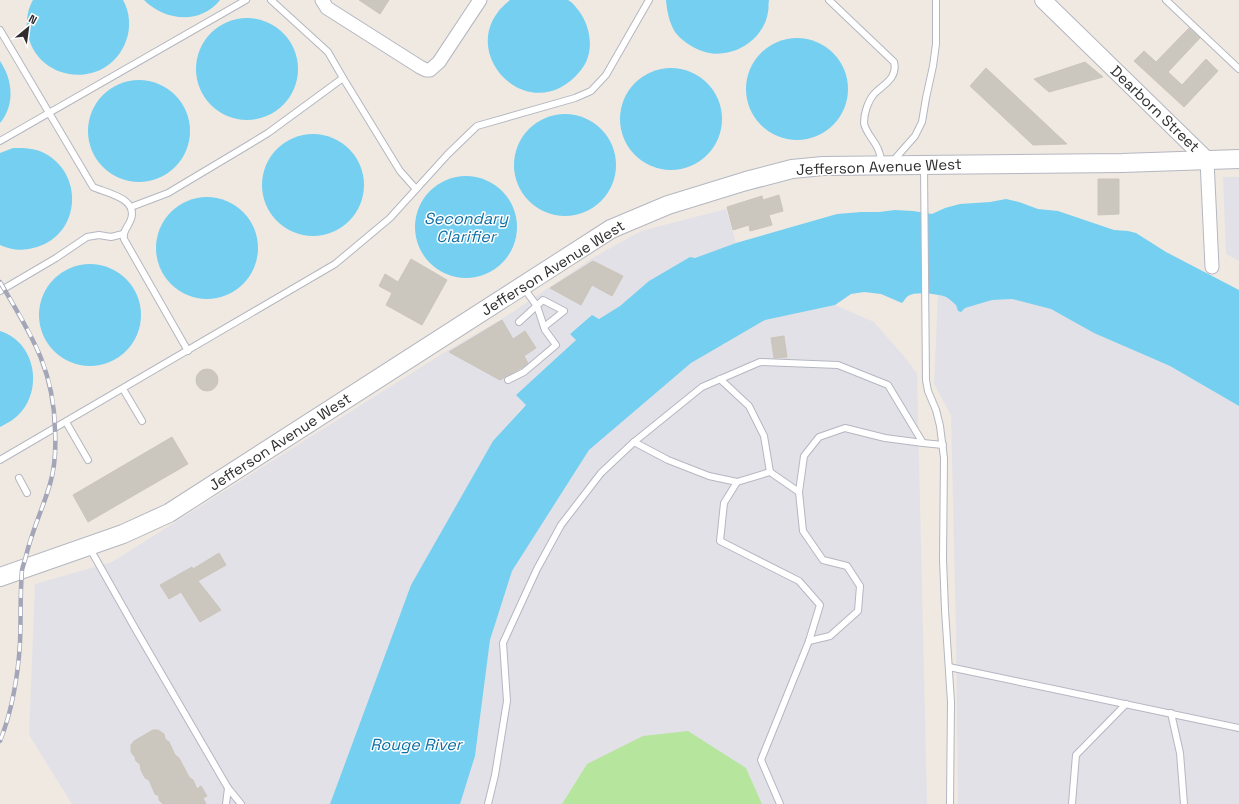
<svg xmlns="http://www.w3.org/2000/svg" width="1239" height="804" font-family="'Space Grotesk',sans-serif">
  <style>
    .industrial { fill: #e3e1e8 }
    .green { fill: #b6e59e }
    .water { fill: #75cff0 }
    .building { fill: #cbc7bf; stroke: #cbc5ba }
    .lines { fill: none; stroke-linecap: round; stroke-linejoin: round }
    .service-casing { stroke: #b4b7c1; stroke-width: 8 }
    .minor-casing { stroke: #b4b7c1; stroke-width: 15 }
    .tertiary-casing { stroke: #b4b7c1; stroke-width: 18 }
    .secondary-casing { stroke: #b4b7c1; stroke-width: 20 }
    .service { stroke: #fff; stroke-width: 6 }
    .minor { stroke: #fff; stroke-width: 13 }
    .tertiary { stroke: #fff; stroke-width: 16 }
    .secondary { stroke: #fff; stroke-width: 18 }
    .rail-casing { stroke: #a3a6b8; stroke-width: 4.5 }
    .rail { stroke: #fff; stroke-width: 3; stroke-dasharray: 9; stroke-linecap: butt }
    .labels { text-anchor: middle; stroke-width: 3; stroke-linejoin: round; paint-order: stroke }
    .street-label { font-size: 15px; fill: #2e2e2e; stroke: #fff }
    .water-label { font-size: 16px; font-style: italic; fill: #0d6fa3; stroke: #fff }
  </style>
  <rect width="100%" height="100%" fill="#efe9e1"/>
  <g class="industrial">
    <path d="M1223 177H1239V261L1226 254Z"/>
    <path d="M726 209 736 243 695 258 690 257 649 281 620 306 599 319 592 315 570 333 576 340 516 395 526 405 519 411 411 585 330 804H72L29 735 35 584 112 562 445 352 505 317 596 256 641 231Z"/>
    <path d="M938 294 948 298 951 302 965 308 992 300 1012 299 1051 309 1094 333 1170 366 1239 406V804H958L956 631 951 415 934 384Z"/>
    <path d="M835 305 874 322 902 354 917 373 927 804H762L746 768 587 764 562 804H460L475 756 490 640 512 571 589 450 691 363 765 320Z"/>
  </g>
  <path class="green" d="M688 731 746 768 762 804H562L587 764 643 736Z"/>
  <g class="water">
    <path d="M33 0H123C130 12 131 28 126 41 107 92 33 83 27 29 26 20 28 8 33 0Z"/>
    <path d="M144 0H220C200 25 165 21 144 0Z"/>
    <path d="M510 0C524 0 539 0 553 0 557 0 564 0 568 0 572 2 576 7 579 11 591 27 595 53 581 70 530 134 448 48 510 0Z"/>
    <path d="M666 0H769C768 4 769 8 768 12 763 44 725 63 697 49 689 45 681 40 675 32 669 22 667 11 666 0Z"/>
    <circle cx="247" cy="69" r="51"/>
    <circle cx="797" cy="89" r="51"/>
    <path d="M0 61C13 80 15 105 0 123Z"/>
    <circle cx="671" cy="119" r="51"/>
    <circle cx="139" cy="131" r="51"/>
    <circle cx="565" cy="165" r="51"/>
    <circle cx="313" cy="185" r="51"/>
    <path d="M13 148C24 148 36 148 46 154 86 177 79 238 33 248 22 251 11 250 0 245V153Z"/>
    <circle cx="466" cy="227" r="51"/>
    <circle cx="207" cy="248" r="51"/>
    <path d="M1006 199 1019 202 1038 209 1058 211 1114 230 1128 231 1136 233 1166 252 1239 290V406L1170 366 1094 333 1051 309 1012 299 992 300 965 308 961 312 958 311 956 305C952 302 950 299 946 297 938 294 916 291 908 296 906 297 904 301 902 303L881 294 864 292 851 294 835 305 765 320 691 363 589 450 512 571 490 640 475 756 460 804H330L411 585 493 441 526 405 516 395 576 340 570 334 592 315 599 319 620 306 649 281 690 257 695 258 736 243 837 214 861 212H879L895 210 913 211 932 214 945 208 960 204 990 202Z"/>
    <circle cx="90" cy="315" r="51"/>
    <path d="M0 331C39 343 45 399 11 421 7 423 4 425 0 427Z"/>
  </g>
  <g class="building">
    <path d="M359 0H389L380 14Z"/>
    <path d="M1189 28 1200 38 1168 72 1182 85 1206 59 1218 71 1184 107 1134 61 1144 51 1156 62Z"/>
    <path d="M1085 62 1103 77 1049 92 1034 79Z"/>
    <path d="M986 68 1067 144 1033 145 970 86Z"/>
    <path d="M1098 179H1119V214L1098 215Z"/>
    <path d="M779 195 783 211 769 215 772 225 750 231 749 225 733 230 727 207 762 196 763 200Z"/>
    <path d="M411 259 447 280 422 325 386 305 392 293 379 286 385 274 398 282Z"/>
    <path d="M593 261 623 276 612 296 592 285 581 305 550 288Z"/>
    <path d="M502 320 513 339 525 331 536 348 524 356 528 363 523 367 500 380 449 352Z"/>
    <path d="M784 336 787 357 774 358 771 338Z"/>
    <circle cx="207" cy="380" r="11"/>
    <path d="M172 437 188 464 88 522 73 495Z"/>
    <path d="M219 553 226 565 198 581 221 610 200 622 181 592 169 599 160 585 192 567 193 569Z"/>
    <path d="M153 730H158L164 734 165 739 169 742 175 755 179 758 189 777 193 780 197 789 201 786 207 796 203 798 206 804H163L159 800V796L155 794 149 780 145 778 141 770 140 764 136 761 135 757 131 752V745L134 741Z"/>
  </g>
  <g class="lines">
    <defs>
      <g id="service">
        <path d="M271 0 328 52 343 78"/>
        <path d="M829 0 894 62C898 78 884 84 874 94 868 101 864 113 864 123 865 131 873 139 877 147 880 152 881 159 882 164"/>
        <path d="M1166 0 1239 69"/>
        <path d="M0 30 93 187C106 193 138 198 131 219 129 226 122 231 124 239L188 351"/>
        <path d="M0 141 246 0"/>
        <path d="M893 161 915 136 922 122 926 98 933 66 936 44V0"/>
        <path d="M924 167 926 380 928 391 936 410 940 426 944 458 943 559 945 610 951 702 950 804"/>
        <path d="M131 207 168 193 250 144 268 133 343 78 400 171 416 189"/>
        <path d="M0 291 56 258 87 237 99 235 111 237 123 234"/>
        <path d="M519 322 543 300 564 311 544 327"/>
        <path d="M720 379 749 406 764 436 770 472"/>
        <path d="M508 380 524 372 556 345 545 330 537 306 523 287"/>
        <path d="M123 389 142 421"/>
        <path d="M66 422 88 460"/>
        <path d="M634 442 702 387 760 362 838 365 888 385 923 443 943 445"/>
        <path d="M0 460 335 264 390 218 448 154 477 126 575 98 591 91 606 75 649 0"/>
        <path d="M19 478 27 493"/>
        <path d="M737 482 770 472 799 492 803 531 823 560 847 566 860 586 858 611 830 636 809 641"/>
        <path d="M799 492 804 456 819 437 845 428 885 438 923 443"/>
        <path d="M89 547 136 630 228 788 241 804"/>
        <path d="M949 667 1239 728"/>
        <path d="M1171 713 1180 753 1184 804"/>
        <path d="M226 804 228 788"/>
        <path d="M488 804 495 775 507 701 503 643 537 569 561 525 601 473 634 442 668 460 709 476 737 482 724 503 720 541 799 581 820 605 809 641 761 760 780 804"/>
        <path d="M1072 804 1076 755 1126 704"/>
      </g>
      <g id="minor">
        <path d="M322 0 327 8 420 67 426 70H430L439 62 480 0"/>
        <path d="M1207 160 1212 267"/>
      </g>
      <path id="tertiary" d="M1043 0 1207 160"/>
      <path id="secondary" d="M0 577 123 534 169 513 611 229 668 205 746 181 792 169 823 166 1122 163 1239 159"/>
    </defs>
    <use href="#service" class="service-casing"/>
    <use href="#minor" class="minor-casing"/>
    <use href="#tertiary" class="tertiary-casing"/>
    <use href="#secondary" class="secondary-casing"/>
    <use href="#service" class="service"/>
    <use href="#minor" class="minor"/>
    <use href="#tertiary" class="tertiary"/>
    <use href="#secondary" class="secondary"/>
    <defs>
      <path id="rail" d="M0 282C30 333 54 368 55 430 56 448 55 467 50 484 43 508 32 531 26 556 25 561 23 565 22 570 20 595 21 619 20 643 18 675 12 711 0 741"/>
    </defs>
    <use href="#rail" class="rail-casing"/>
    <use href="#rail" class="rail"/>
  </g>
  <g class="labels">
    <g class="street-label">
      <text transform="translate(1155 109) rotate(44)" y="5">Dearborn Street</text>
      <text transform="translate(879 167) rotate(-2)" y="5">Jefferson Avenue West</text>
      <text transform="translate(553 268) rotate(-32)" y="5">Jefferson Avenue West</text>
      <text transform="translate(280 442) rotate(-33)" y="5">Jefferson Avenue West</text>
    </g>
    <g class="water-label">
      <text x="466" y="224">Secondary<tspan x="466" dy="18">Clarifier</tspan></text>
      <text x="416" y="750">Rouge River</text>
    </g>
  </g>
  <g transform="translate(28 28) rotate(29)" stroke="#ffffff" stroke-width="3" paint-order="stroke">
  <path d="M0-3L7 15L0 10L-7 15Z" fill="#2e2e2e"/>
  <text y="-6" font-size="11" font-weight="bold" text-anchor="middle" fill="#2e2e2e">N</text>
  </g>
</svg>
